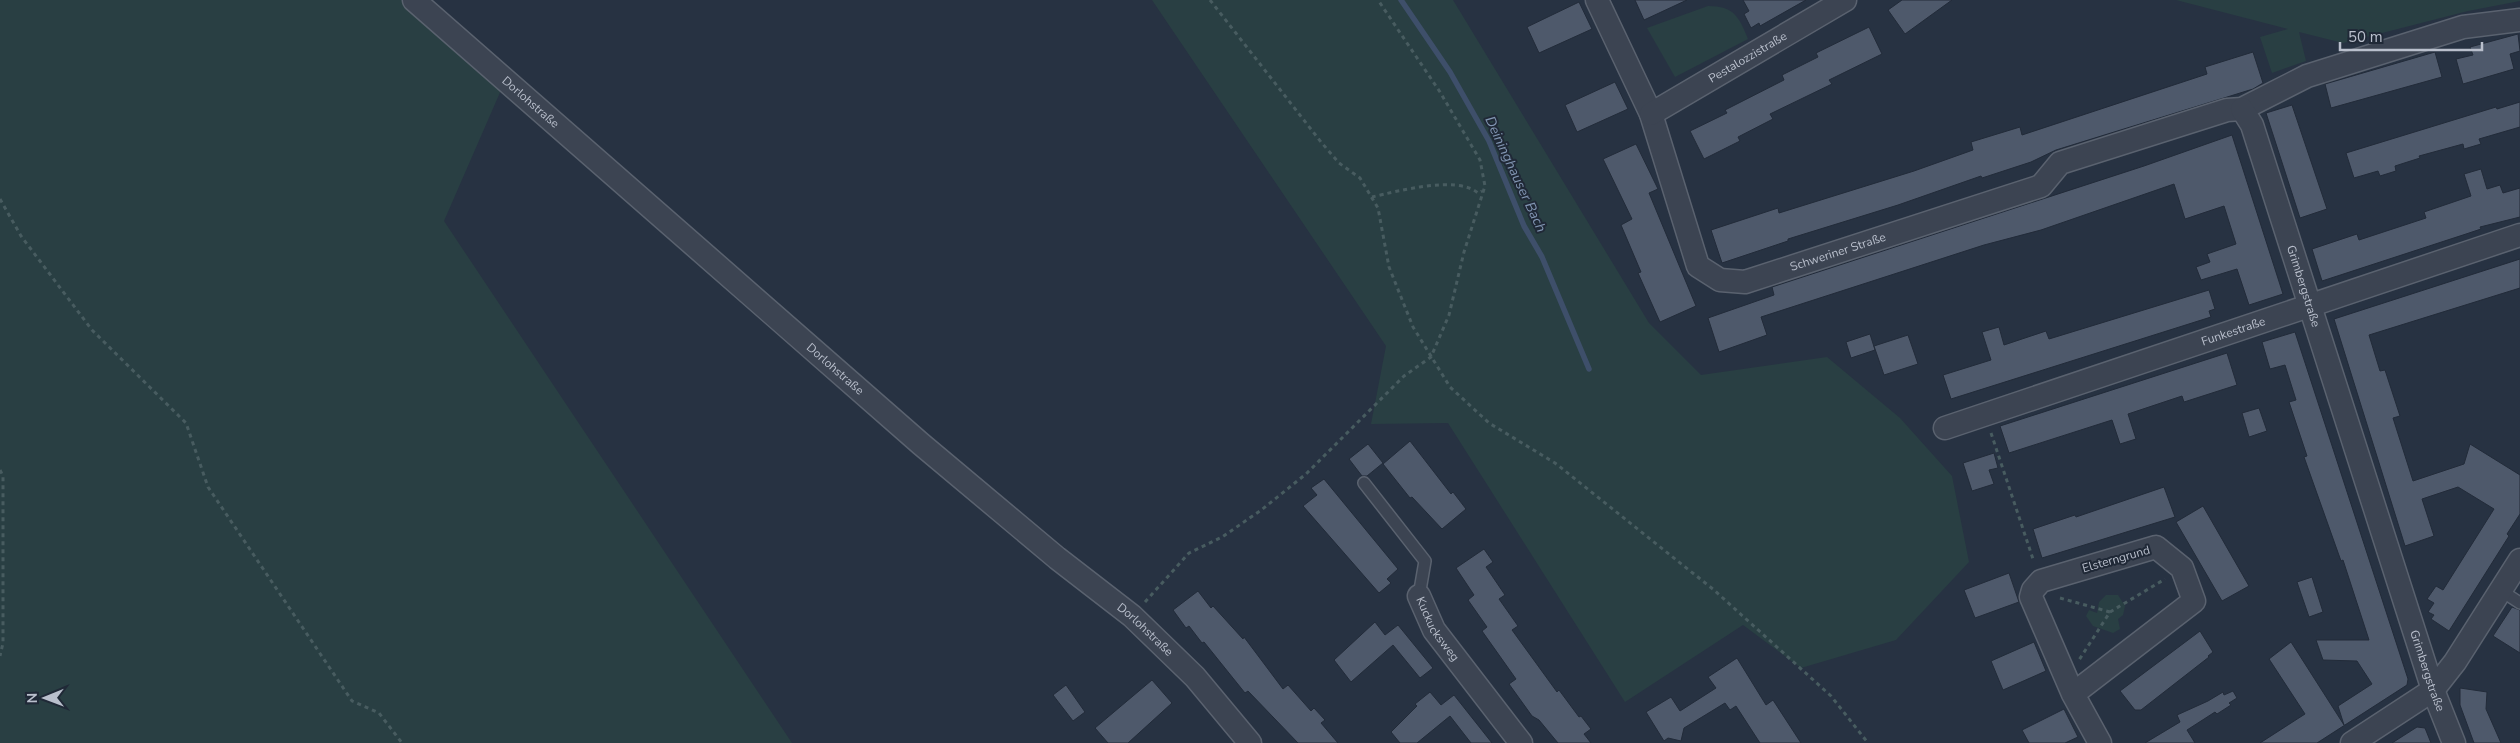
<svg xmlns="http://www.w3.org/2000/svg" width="2520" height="743" font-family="'Nunito Sans',sans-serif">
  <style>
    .green { fill: #293f43 }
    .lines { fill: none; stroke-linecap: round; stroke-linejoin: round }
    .stream { stroke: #3e4f6a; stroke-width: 5.5 }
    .building { fill: #4e596b; stroke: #222b39 }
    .lane-casing { stroke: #5a626f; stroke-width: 14 }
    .street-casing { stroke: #5a626f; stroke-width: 25 }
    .path { stroke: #485c60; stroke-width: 3; stroke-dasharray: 4 4; stroke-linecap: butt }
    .lane { stroke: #3c4452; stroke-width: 11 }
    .street { stroke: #3c4452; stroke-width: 22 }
    .labels { text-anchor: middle; stroke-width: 4; stroke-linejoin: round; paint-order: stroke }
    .street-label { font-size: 12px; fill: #b9bfcc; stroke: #202937 }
    .water-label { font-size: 14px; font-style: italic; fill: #8195b2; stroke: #202937 }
  </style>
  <rect width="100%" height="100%" fill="#273242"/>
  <g class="green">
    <path d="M0 0H414L505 81 444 221 792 743H0Z"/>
    <path d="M1152 0H1453L1649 323 1701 375 1827 357 1900 418 1952 476 1969 562 1896 640 1801 668 1743 625 1625 702 1448 423 1371 424 1386 346Z"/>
    <path d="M2176 0H2520V1L2468 11 2343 43 2299 32 2306 61 2272 73 2260 37 2288 29Z"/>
    <path d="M1708 6C1734 6 1739 17 1748 39L1675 77 1647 28Z"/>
    <path d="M2106 595H2118L2125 606 2123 615 2118 619 2120 629 2113 633 2093 626 2086 616 2089 610 2097 613 2099 602Z"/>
  </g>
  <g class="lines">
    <path class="stream" d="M1401 0 1450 72 1489 141 1524 226 1542 257 1589 369"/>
  </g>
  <g class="building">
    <path d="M1635 0H1687L1644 20Z"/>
    <path d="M1743 0H1806L1760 26 1759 23 1751 28 1744 14 1749 11Z"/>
    <path d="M1902 0H1952L1905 34 1888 10Z"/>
    <path d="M1579 2 1592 29 1539 53 1527 27Z"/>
    <path d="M1869 27 1882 54 1829 80 1832 84 1770 114 1773 119 1738 137 1740 141 1704 159 1690 131 1727 113 1725 110 1784 80 1782 75 1818 57 1816 53Z"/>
    <path d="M2518 34 2520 51 2510 54 2514 69 2463 84 2456 59 2473 55 2470 47Z"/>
    <path d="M2253 52 2263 83 2253 89 2056 150 2031 162 1982 178 1981 176 1898 205 1788 239V241L1722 263 1711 230 1778 208 1779 213 1914 171 1973 150 1971 142 2020 127 2022 135 2207 74 2205 67Z"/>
    <path d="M2435 52 2442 77 2331 108 2325 84Z"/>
    <path d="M1615 82 1628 109 1577 132 1565 105Z"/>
    <path d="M2520 102V127L2479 139 2481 144 2464 149 2463 144 2419 156 2420 158 2395 166 2396 171 2380 176 2378 171 2354 178 2346 153 2496 107 2497 109Z"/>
    <path d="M2292 105 2327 209 2300 218 2266 113Z"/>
    <path d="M2232 135 2283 294 2249 305 2237 269 2201 280 2196 267 2210 262 2207 254 2236 244 2224 206 2185 219 2174 184 2041 230 1984 245 1761 317 1767 335 1719 352 1708 318 1774 295 1772 287 2144 166Z"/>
    <path d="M1636 144 1658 189 1649 193 1696 306 1660 322 1638 273 1641 272 1621 225 1632 219 1603 159Z"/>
    <path d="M2481 169 2487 189 2500 185 2503 193 2520 188V217L2480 227 2481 229 2466 234 2322 281 2312 249 2357 234 2359 240 2426 218 2424 212 2471 196 2464 174Z"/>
    <path d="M2520 259V288L2369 335 2380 371 2385 370 2400 416 2393 418 2413 481 2464 464 2470 444 2520 475V514L2507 534 2509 536 2449 631 2431 619 2434 615 2428 612 2434 603 2427 599 2436 586 2443 590 2494 509 2458 487 2422 499 2434 536 2405 546 2334 319Z"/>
    <path d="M2209 290 2215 309 2209 311 2211 317 1951 399 1943 375 1991 360 1982 332 1999 327 2004 345 2046 331 2049 339Z"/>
    <path d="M2295 332 2408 679 2407 685 2317 743H2260L2305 714 2269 659 2291 642 2344 725 2338 706 2372 684 2357 661 2323 660 2316 640H2369L2343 560 2341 561 2304 457 2307 456 2289 402 2296 400 2285 365 2270 369 2262 342Z"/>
    <path d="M1870 334 1875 350 1851 358 1846 342Z"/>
    <path d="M1908 335 1918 364 1884 375 1874 346Z"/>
    <path d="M2227 353 2237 385 2184 402 2182 396 2128 414 2136 439 2120 444 2112 420 2009 453 2000 426Z"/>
    <path d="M2259 408 2267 431 2249 437 2242 413Z"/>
    <path d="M1410 441 1451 494 1453 492 1466 509 1442 529 1412 497 1410 498 1383 464Z"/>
    <path d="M1368 444 1383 463 1367 476H1362L1349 459Z"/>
    <path d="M1994 453 1998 468 1989 470 1994 484 1972 491 1963 463Z"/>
    <path d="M1324 479 1398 569 1387 579 1391 583 1379 593 1303 506 1317 495 1311 488Z"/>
    <path d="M2164 487 2175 517 2042 558 2033 529 2075 515 2076 517Z"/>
    <path d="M2203 506 2249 586 2222 601 2176 522Z"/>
    <path d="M1484 549 1493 562 1486 567 1505 595 1499 599 1518 626 1512 630 1557 692 1559 690 1579 717 1581 716 1591 729 1584 734 1591 743H1558L1539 720 1532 716 1509 684 1516 679 1482 631 1487 627 1468 600 1474 595 1456 568Z"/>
    <path d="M2009 573 2019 602 1975 618 1964 590Z"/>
    <path d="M2312 577 2323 612 2309 617 2297 582Z"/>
    <path d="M1198 591 1211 608 1213 606 1243 639 1244 637 1283 689 1288 685 1311 711 1314 708 1325 720 1321 723 1338 743H1298L1248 691 1245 693 1204 642 1202 643 1189 626 1186 628 1173 610Z"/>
    <path d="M2512 607 2520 610V653L2493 636Z"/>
    <path d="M1375 622 1385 635 1398 625 1433 668 1420 678 1393 645 1351 682 1334 660Z"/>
    <path d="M2200 631 2213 652 2208 656 2209 657 2141 710H2135L2120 691Z"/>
    <path d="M2034 642 2046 671 2003 690 1991 661Z"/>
    <path d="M1737 658 1766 705 1773 700 1801 743H1760L1736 706 1730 710 1725 703 1684 728 1681 741 1668 738 1664 741 1646 712 1671 697 1680 711 1716 688 1708 677Z"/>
    <path d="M1152 680 1172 703 1128 743H1108L1095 728Z"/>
    <path d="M1066 685 1085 712 1073 721 1053 695Z"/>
    <path d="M2460 688 2487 692 2486 709 2501 743H2474L2460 705Z"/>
    <path d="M2233 691 2237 698 2229 703 2231 705 2217 714 2215 712 2187 730 2195 743H2145L2180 722 2177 715 2208 701 2223 692 2224 695Z"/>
    <path d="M1430 692 1441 705 1454 695 1492 743H1471L1450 716 1417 743H1400L1391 732 1417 706 1415 704Z"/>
    <path d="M2064 709 2078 737 2065 743H2029L2022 730Z"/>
    <path d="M2417 727 2425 728 2431 743H2392Z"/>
  </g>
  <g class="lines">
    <defs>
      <g id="lane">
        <path d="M1364 483 1425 561 1419 596"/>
        <path d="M2500 590 2520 603"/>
      </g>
      <g id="street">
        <path id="s1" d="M414 0 921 444 1057 558 1132 616 1195 677 1250 743"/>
        <path id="s2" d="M1597 0 1651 114 1698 266 1720 280 1745 282 2041 186 2060 163 2227 110 2242 109 2307 76 2463 27 2520 20"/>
        <path id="s3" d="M2242 109 2252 125 2433 690 2454 743"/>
        <path id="s4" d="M1651 114 1845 0"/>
        <path id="s5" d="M1945 428 2520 235"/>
        <path id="s6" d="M1419 596 1434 630 1521 743"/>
        <path d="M2073 694 2194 601 2182 568 2156 547 2041 581 2033 590 2031 597 2073 694 2100 743"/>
        <path d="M2352 743 2433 690 2455 662 2520 560"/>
      </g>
    </defs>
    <use href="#lane" class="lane-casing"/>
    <use href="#street" class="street-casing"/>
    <g class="path">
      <path d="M1210 0 1321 142 1339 163 1360 178 1378 208 1389 267 1413 327 1450 387 1489 423 1555 463 1714 590 1831 696 1868 743"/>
      <path d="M1372 197C1398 191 1457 175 1478 193L1482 191"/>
      <path d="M0 199 21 236 92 330 186 423 208 487 352 701 379 713 402 743"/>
      <path d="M1991 433 2034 562"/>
      <path d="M0 470 3 476V643L0 656"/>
      <path d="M2060 598 2110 612 2079 660"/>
      <path d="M1145 602 1189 553 1222 537 1260 511 1306 474 1404 376 1431 357 1449 315 1464 252 1485 186 1480 160 1440 92 1378 0"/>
      <path d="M2110 612 2165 579"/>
    </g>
    <use href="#lane" class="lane"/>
    <use href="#street" class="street"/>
  </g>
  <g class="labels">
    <g class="street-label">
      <text dy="4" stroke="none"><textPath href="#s4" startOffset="112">Pestalozzistraße</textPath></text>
      <text dy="4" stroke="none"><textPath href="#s1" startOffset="155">Dorlohstraße</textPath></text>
      <text dy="4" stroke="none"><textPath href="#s2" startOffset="434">Schweriner Straße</textPath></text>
      <text dy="4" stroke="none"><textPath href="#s3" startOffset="188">Grimbergstraße</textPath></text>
      <text dy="4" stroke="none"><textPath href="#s5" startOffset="304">Funkestraße</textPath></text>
      <text dy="4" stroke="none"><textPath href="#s1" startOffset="560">Dorlohstraße</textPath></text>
      <text transform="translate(2116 559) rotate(-16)" y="4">Elsterngrund</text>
      <text dy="4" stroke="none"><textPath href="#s6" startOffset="38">Kuckucksweg</textPath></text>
      <text dy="4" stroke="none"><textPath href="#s1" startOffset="965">Dorlohstraße</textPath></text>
      <text dy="4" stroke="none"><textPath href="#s3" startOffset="592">Grimbergstraße</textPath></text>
    </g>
    <g class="water-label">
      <text transform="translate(1516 174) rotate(65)" y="5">Deininghauser Bach</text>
    </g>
  </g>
  <g transform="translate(45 698) rotate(269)" stroke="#202937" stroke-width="4" paint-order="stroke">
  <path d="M0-4L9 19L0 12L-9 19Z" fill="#b9bfcc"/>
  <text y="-8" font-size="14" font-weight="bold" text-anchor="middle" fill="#b9bfcc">N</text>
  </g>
  <path d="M2340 42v8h142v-8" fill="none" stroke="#b9bfcc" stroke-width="2.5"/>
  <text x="2348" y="42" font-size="15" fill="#b9bfcc" stroke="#202937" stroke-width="4" paint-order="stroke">50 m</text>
</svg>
